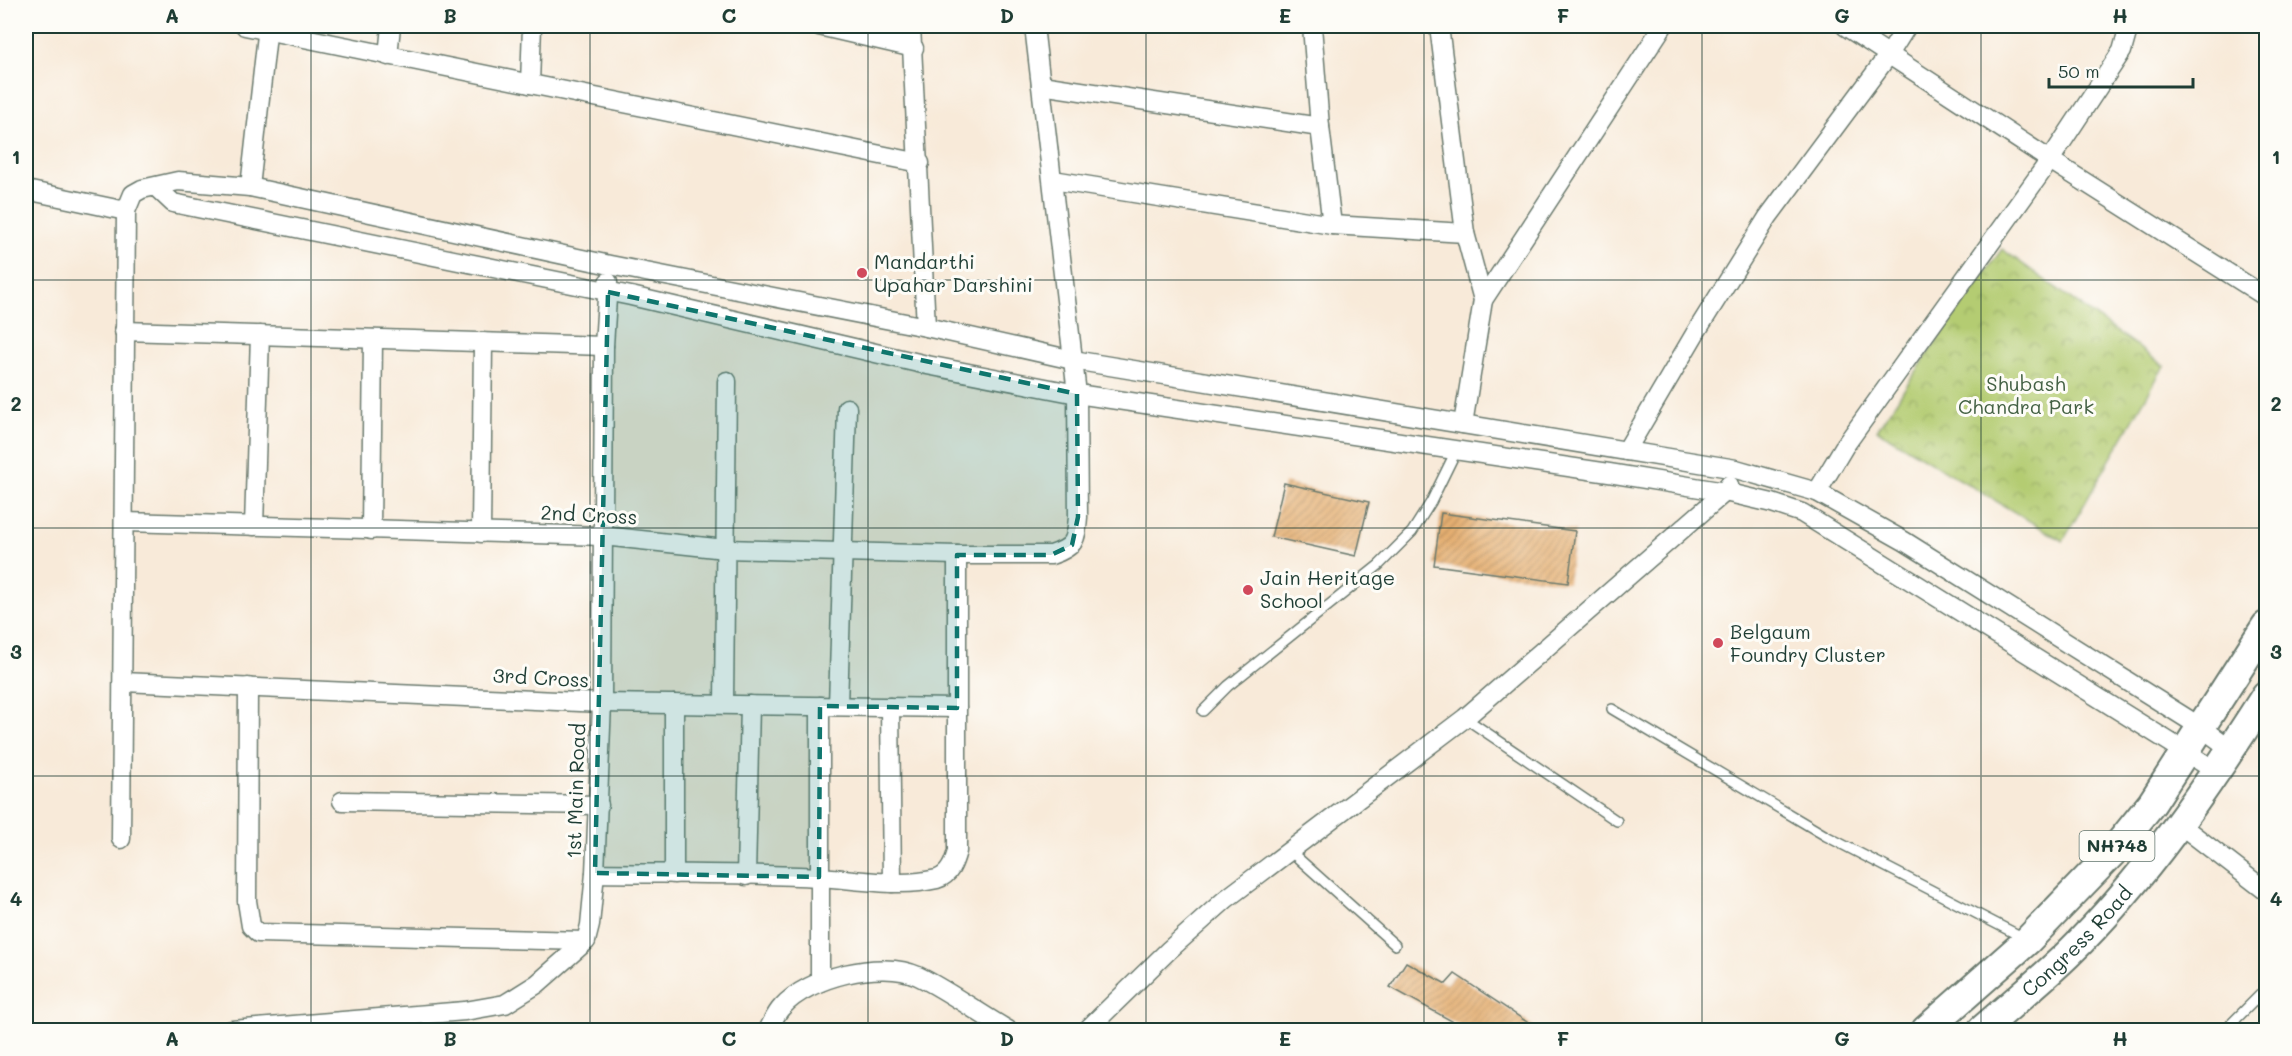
<svg xmlns="http://www.w3.org/2000/svg" width="2292" height="1056" font-family="Mali,sans-serif">
  <style>
    .park { fill: url(#park-crowns); stroke: #6a8453; stroke-width: 1.5 }
    .building { fill: url(#building-hatch) }
    .lines { fill: none; stroke-linecap: round; stroke-linejoin: round }
    .service-casing { stroke: #6b7a6e; stroke-width: 12 }
    .minor-casing { stroke: #6b7a6e; stroke-width: 21 }
    .trunk-casing { stroke: #6b7a6e; stroke-width: 32 }
    .service { stroke: #fff; stroke-width: 9 }
    .minor { stroke: #fff; stroke-width: 18 }
    .trunk { stroke: #fff; stroke-width: 28 }
    .marked { fill: #0f766e; fill-opacity: 0.2; stroke: #0f766e; stroke-width: 4.5; stroke-dasharray: 12 8; stroke-linejoin: round }
    .grid { fill: none; stroke: #1f3d34; stroke-width: 1.5; stroke-opacity: 0.55 }
    .poi-dot { fill: #d1495b; stroke: #fdfcf7; stroke-width: 2 }
    .labels { text-anchor: middle; stroke-width: 6; stroke-linejoin: round; paint-order: stroke }
    .shield { fill: #fdfcf7; stroke: #62766e; stroke-width: 1.5 }
    .shield-label { font-size: 18px; font-weight: bold; fill: #1f3d34 }
    .poi-label { font-size: 20px; fill: #1f3d34; stroke: #fdfcf7; text-anchor: start }
    .park-label { font-size: 20px; fill: #446144; stroke: #fdfcf7 }
    .street-label { font-size: 20px; fill: #1f3d34; stroke: #fdfcf7 }
    .neatline { fill: none; stroke: #1f3d34; stroke-width: 2 }
    .grid-label { font-size: 20px; text-anchor: middle; font-weight: bold; fill: #1f3d34 }
  </style>
  <defs>
    <pattern id="park-crowns" width="20" height="18" patternUnits="userSpaceOnUse" patternTransform="scale(1.5)"><rect width="20" height="18" fill="#b4cc72"/><path d="M2 6a3 3 0 1 1 6 0M12 15a3 3 0 1 1 6 0" fill="none" stroke="#92a75e"/></pattern>
    <pattern id="building-hatch" width="6" height="6" patternUnits="userSpaceOnUse" patternTransform="scale(1.5)"><rect width="6" height="6" fill="#e5af71"/><path d="M-1 1l2-2M0 6l6-6M5 7l2-2" fill="none" stroke="#b9905e"/></pattern>
  </defs>
  <rect width="100%" height="100%" fill="#fdfcf7"/>
  <filter id="ink" filterUnits="userSpaceOnUse"><feTurbulence type="fractalNoise" baseFrequency=".0167" numOctaves="2"/><feDisplacementMap in="SourceGraphic" scale="12" xChannelSelector="R" yChannelSelector="G"/><feConvolveMatrix kernelMatrix="1 2 1 2 8 2 1 2 1" color-interpolation-filters="sRGB"/></filter>
  <filter id="wash" filterUnits="userSpaceOnUse"><feTurbulence type="fractalNoise" baseFrequency=".008" numOctaves="4" result="noise"/><feDisplacementMap in="SourceGraphic" scale="24" xChannelSelector="R" yChannelSelector="G"/><feGaussianBlur stdDeviation="1.35" result="paint"/><feColorMatrix in="noise" values="0 0 0 0 0 0 0 0 0 0 0 0 0 0 0 0 0 1.4 0 .05"/><feComposite in="paint" operator="in"/></filter>
  <g filter="url(#wash)">
    <rect width="100%" height="100%" fill="#f8ead9"/>
    <path class="park" d="M2002 249 2164 366 2063 541 1877 430 1940 336Z"/>
    <g id="blocks">
      <g class="building">
        <path d="M1284 483 1369 502 1356 556 1271 537Z"/>
        <path d="M1441 513 1575 531 1568 583 1434 565Z"/>
        <path d="M1406 962 1446 984 1455 974 1539 1030H1468L1390 987Z"/>
      </g>
    </g>
  </g>
  <g filter="url(#ink)">
    <use href="#blocks" fill-opacity="0" stroke="#6b7a6e" stroke-width="1.5"/>
    <g class="lines">
      <defs>
        <g id="service">
          <path d="M1612 709 1826 836 2024 938"/>
          <path d="M1203 711 1228 686 1379 565 1412 532 1431 502 1456 451"/>
          <path d="M1465 718 1617 821"/>
          <path d="M1290 851 1395 945"/>
          <path d="M2225 1030 2266 989"/>
        </g>
        <g id="minor">
          <path d="M245 26 920 163"/>
          <path d="M819 26 914 48"/>
          <path d="M911 26 926 327"/>
          <path d="M1312 26 1320 127 1332 225"/>
          <path d="M1439 26 1465 233 1483 300 1463 424"/>
          <path d="M1845 26 2050 160 2266 297"/>
          <path d="M388 56 391 26"/>
          <path d="M530 84 532 26"/>
          <path d="M1041 85 1320 127"/>
          <path d="M1053 180 1332 225 1465 233"/>
          <path d="M156 187 173 203 631 296 927 365 1077 394 1609 473 1725 492 1772 503 1802 513 2216 771"/>
          <path d="M250 187 268 26"/>
          <path d="M26 190 126 211"/>
          <path d="M1483 300 1663 26"/>
          <path d="M124 331 604 346"/>
          <path d="M1626 451 1696 332 1768 217 1890 53 1907 26"/>
          <path d="M1817 492 1844 447 2050 160 2122 51 2129 26"/>
          <path d="M125 522 603 536 725 549 957 555H1051C1075 547 1076 541 1078 517L1077 394 1034 26"/>
          <path d="M254 526 260 335"/>
          <path d="M371 530 373 339"/>
          <path d="M481 533 483 342"/>
          <path d="M123 682 602 703 957 708"/>
          <path d="M248 687 247 901 251 926 258 933 586 941"/>
          <path d="M724 704 727 381"/>
          <path d="M820 706V982"/>
          <path d="M838 706 847 408"/>
          <path d="M890 707 892 883"/>
          <path d="M342 801 599 805"/>
          <path d="M2178 823 2266 891"/>
          <path d="M121 839 126 211 133 194 142 189 178 181 250 187 610 265 926 327 1073 360 1736 469 1817 492 1904 541 2202 728 2231 749"/>
          <path d="M595 873C670 874 745 873 819 877 857 879 899 888 937 879 950 875 954 862 957 851V555"/>
          <path d="M674 874V704"/>
          <path d="M746 876 750 705"/>
          <path d="M232 1030 465 1011 505 1004 537 984 586 941 590 925 595 873 602 703 604 346 608 282"/>
          <path d="M768 1030C772 1023 776 1013 782 1007 808 977 881 959 918 976 949 991 978 1013 1008 1030"/>
          <path d="M1087 1030 1169 950 1226 899 1465 718 1725 492 1729 485"/>
        </g>
        <g id="trunk">
          <path d="M1926 1030 2028 940 2111 854 2152 803 2266 626"/>
          <path id="s1" d="M1982 1030C2010 1005 2040 981 2067 955 2145 879 2208 786 2266 695"/>
        </g>
      </defs>
      <use href="#service" class="service-casing"/>
      <use href="#minor" class="minor-casing"/>
      <use href="#trunk" class="trunk-casing"/>
      <use href="#service" class="service"/>
      <use href="#minor" class="minor"/>
      <use href="#trunk" class="trunk"/>
    </g>
  </g>
  <path class="marked" d="M608 292 1077 394 1078 517 1072 545 1051 555H957V708L820 706 819 877 595 873Z"/>
  <path class="grid" d="M311 26V1030M590 26V1030M868 26V1030M1146 26V1030M1424 26V1030M1702 26V1030M1981 26V1030M26 280H2266M26 528H2266M26 776H2266"/>
  <g class="poi-dot">
    <circle cx="862" cy="273" r="6"/>
    <circle cx="1248" cy="590" r="6"/>
    <circle cx="1718" cy="643" r="6"/>
  </g>
  <g class="labels">
    <rect class="shield" x="2079.5" y="831" width="75" height="30" rx="4.5"/>
    <g class="shield-label">
      <text x="2117" y="852">NH748</text>
    </g>
    <g class="poi-label">
      <text x="874" y="269">Mandarthi<tspan x="874" dy="23">Upahar Darshini</tspan></text>
      <text x="1260" y="585">Jain Heritage<tspan x="1260" dy="23">School</tspan></text>
      <text x="1730" y="639">Belgaum<tspan x="1730" dy="23">Foundry Cluster</tspan></text>
    </g>
    <g class="park-label">
      <text x="2026" y="391">Shubash<tspan x="2026" dy="23">Chandra Park</tspan></text>
    </g>
    <g class="street-label">
      <text transform="translate(589 515) rotate(3)" y="7">2nd Cross</text>
      <text transform="translate(541 678) rotate(3)" y="7">3rd Cross</text>
      <text transform="translate(576 791) rotate(-88)" y="7">1st Main Road</text>
      <text dy="7" stroke="none"><textPath href="#s1" startOffset="130">Congress Road</textPath></text>
    </g>
  </g>
  <rect width="2292" height="1056" fill="none" stroke="#fdfcf7" stroke-width="66"/>
  <path d="M2049 78v9h144v-9" fill="none" stroke="#1f3d34" stroke-width="3"/>
  <text x="2058" y="78" font-size="18" fill="#1f3d34" stroke="#fdfcf7" stroke-width="4.5" paint-order="stroke">50 m</text>
  <rect x="33" y="33" width="2226" height="990" class="neatline"/>
  <g class="grid-label">
    <text x="172" y="23">A</text>
    <text x="450" y="23">B</text>
    <text x="729" y="23">C</text>
    <text x="1007" y="23">D</text>
    <text x="1285" y="23">E</text>
    <text x="1563" y="23">F</text>
    <text x="1842" y="23">G</text>
    <text x="2120" y="23">H</text>
    <text x="16" y="164">1</text>
    <text x="2276" y="164">1</text>
    <text x="16" y="411">2</text>
    <text x="2276" y="411">2</text>
    <text x="16" y="659">3</text>
    <text x="2276" y="659">3</text>
    <text x="16" y="906">4</text>
    <text x="2276" y="906">4</text>
    <text x="172" y="1046">A</text>
    <text x="450" y="1046">B</text>
    <text x="729" y="1046">C</text>
    <text x="1007" y="1046">D</text>
    <text x="1285" y="1046">E</text>
    <text x="1563" y="1046">F</text>
    <text x="1842" y="1046">G</text>
    <text x="2120" y="1046">H</text>
  </g>
</svg>
